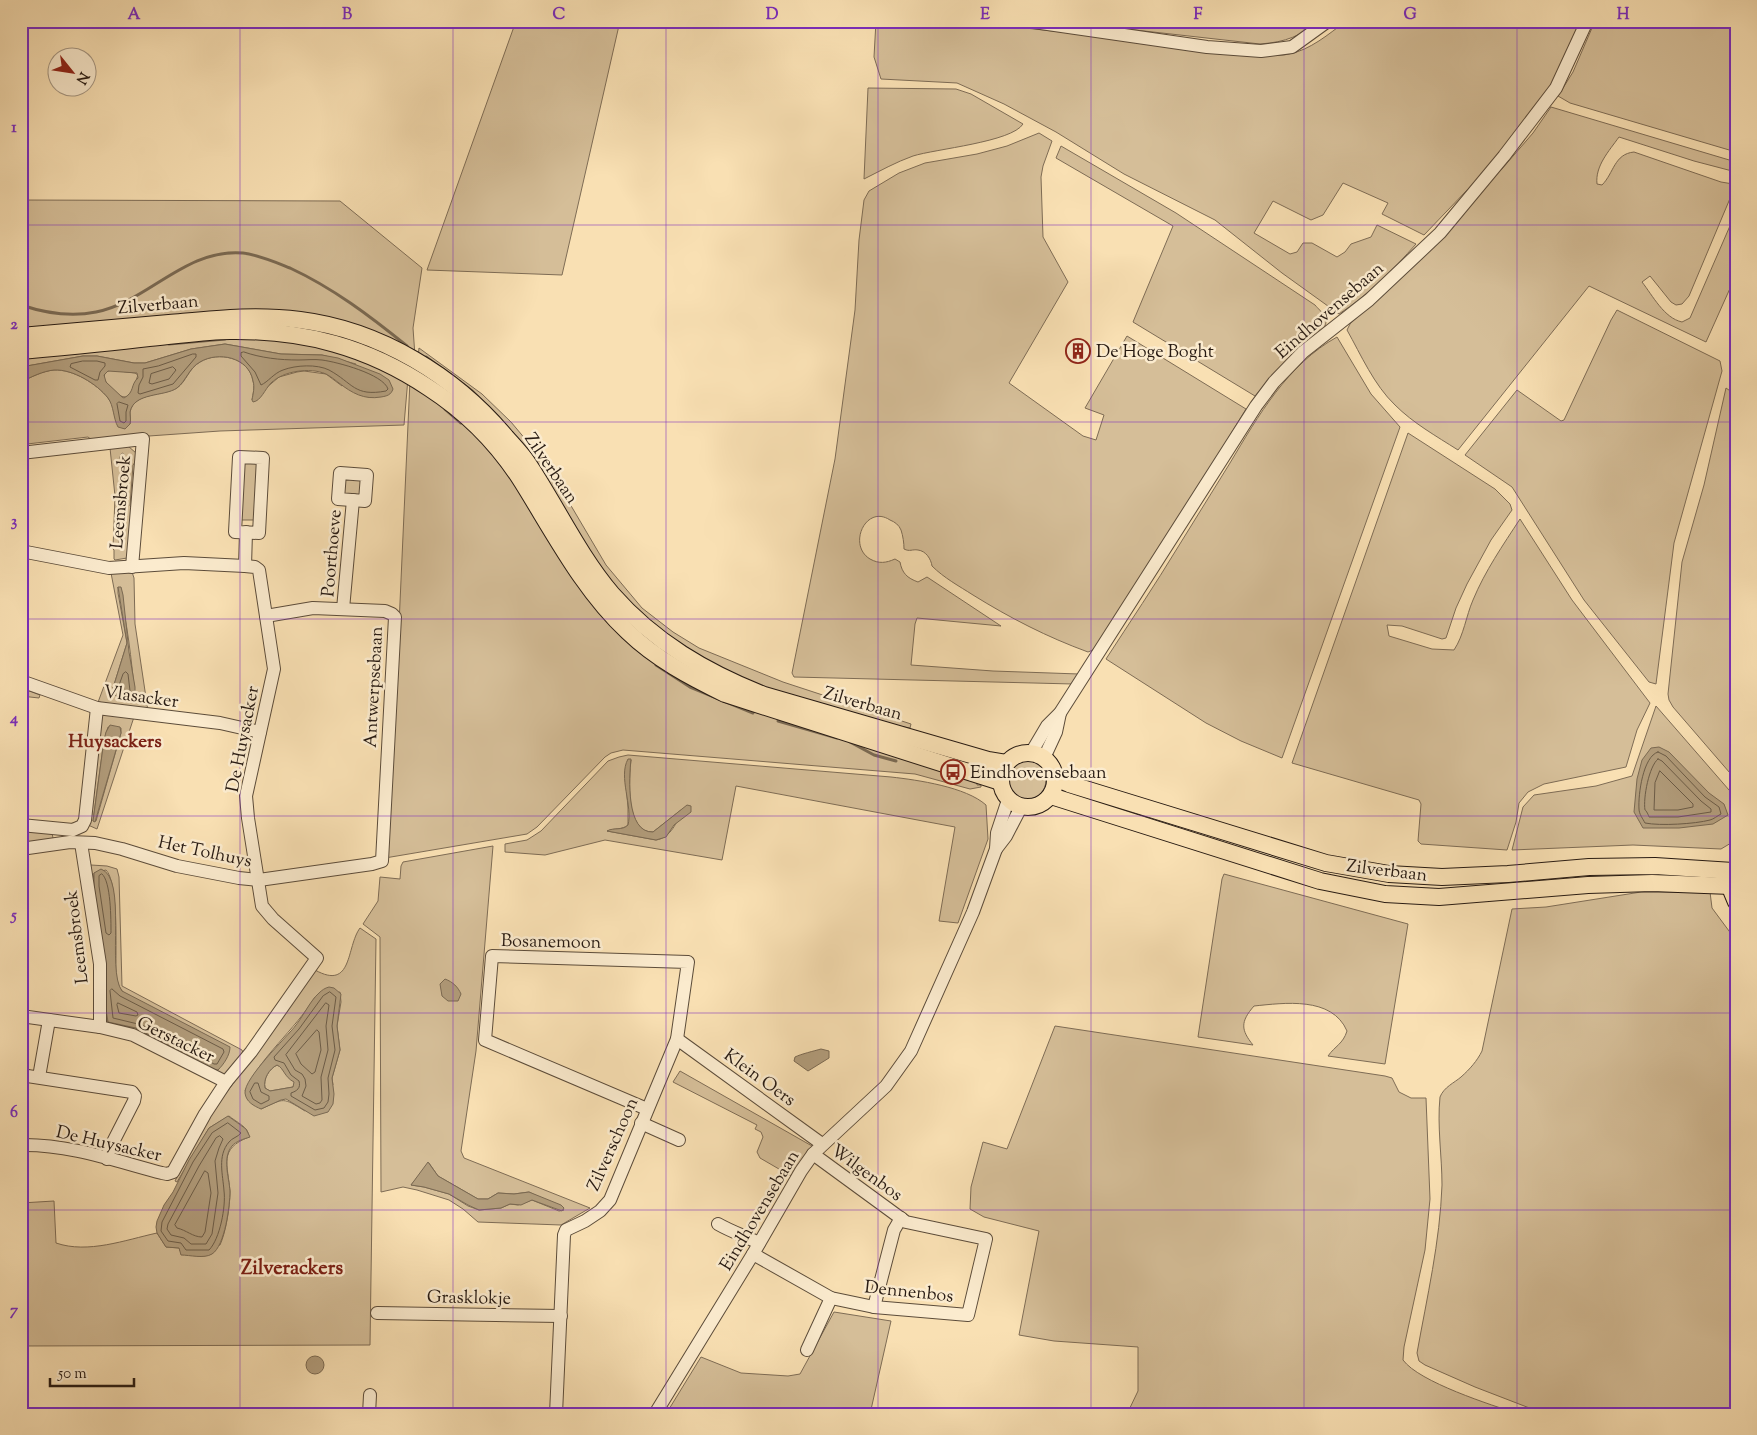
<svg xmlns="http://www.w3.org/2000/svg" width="1757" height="1435" font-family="'Sorts Mill Goudy',serif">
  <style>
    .green { fill: #d5be98; stroke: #7e6c55; fill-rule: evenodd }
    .water { fill: #b29d7c; stroke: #7a6952; fill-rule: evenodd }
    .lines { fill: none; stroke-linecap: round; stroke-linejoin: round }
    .shore { stroke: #6c5c47; stroke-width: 1 }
    .stream { stroke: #7a6952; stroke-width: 3 }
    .minor-casing { stroke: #5c4c3a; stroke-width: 14 }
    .major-casing { stroke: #271a12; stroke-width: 18 }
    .minor { stroke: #fbebce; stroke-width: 12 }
    .major { stroke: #f9e0b3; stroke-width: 16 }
    .grid { fill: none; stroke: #7b2cbf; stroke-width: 1; stroke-opacity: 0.55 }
    .labels { text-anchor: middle; stroke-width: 5; stroke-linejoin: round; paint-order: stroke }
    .street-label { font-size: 18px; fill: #271a12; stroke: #fbebce }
    .poi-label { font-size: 18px; fill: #271a12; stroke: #fbebce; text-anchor: start }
    .neighbourhood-label { font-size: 19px; font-weight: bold; fill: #7a1f14; stroke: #fbebce }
    .quarter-label { font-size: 20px; font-weight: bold; fill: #7a1f14; stroke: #fbebce }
    .neatline { fill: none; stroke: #7b2cbf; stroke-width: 2 }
    .grid-label { font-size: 16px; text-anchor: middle; font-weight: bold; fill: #7b2cbf }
  </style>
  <rect width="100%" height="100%" fill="#f9e0b3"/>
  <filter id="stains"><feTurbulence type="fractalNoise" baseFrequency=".004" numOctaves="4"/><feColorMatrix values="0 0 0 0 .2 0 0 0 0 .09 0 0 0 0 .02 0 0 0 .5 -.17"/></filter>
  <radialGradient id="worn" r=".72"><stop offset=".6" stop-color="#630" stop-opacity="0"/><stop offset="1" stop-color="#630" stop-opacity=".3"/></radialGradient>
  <g class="green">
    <path d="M516 21H620L562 275 427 270Z"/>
    <path d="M876 21H962L1269 55C1275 55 1282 56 1289 54 1310 50 1329 34 1346 21H1583L1554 87 1513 142 1424 235 1382 214 1388 203 1343 183 1323 215 1311 220 1273 201 1254 233 1290 254 1297 252 1303 243H1312L1337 257 1345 252 1351 244 1371 237 1377 225 1416 244C1393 270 1368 295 1339 314L1282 273 1215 220 1124 174 1056 132 1004 104 957 83 881 79 874 57Z"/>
    <path d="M1055 21H1321C1299 36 1287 42 1260 44Z"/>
    <path d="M1595 21H1736V152L1570 103 1558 96 1573 72Z"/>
    <path d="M868 88 956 89 971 94 1023 124C1012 142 935 149 913 156 896 162 880 171 864 179Z"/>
    <path d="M1551 107 1736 162V172L1694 161 1619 137C1609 151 1595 166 1597 184L1602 185C1614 173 1614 154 1634 152L1721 182 1733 184 1734 189 1689 296 1682 304 1676 305 1671 302 1650 276 1642 282C1653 296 1664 318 1682 322L1690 318 1736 212V275L1706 342 1589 286 1458 450C1436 436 1413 423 1395 405 1374 385 1361 355 1347 330L1350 324 1402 274 1449 219 1501 170 1533 133Z"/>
    <path d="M1039 133 1052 141 1043 166 1041 177 1043 237 1068 282 1009 383 1083 436 1096 440 1104 415 1085 408 1127 336 1246 409 1136 589 1093 650 1088 652C1047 637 1010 618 973 595 959 586 944 578 932 566 931 559 926 551 918 550 912 549 910 552 904 549 904 543 903 536 901 530 899 525 895 522 890 520 866 504 847 545 870 559 879 564 886 563 895 559L900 562C902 573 907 578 918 582L927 577 1001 626 917 618 915 624 911 665 993 671 1079 674 1073 684 794 677 792 673 835 459 855 310 859 240 864 200 869 191 899 173 925 163 977 154 1007 146Z"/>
    <path d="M1061 146 1176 213 1315 305C1321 312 1330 318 1324 328L1287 360 1255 396 1133 322 1173 226 1056 158Z"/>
    <path d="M21 200 340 201 422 268 413 328 415 356 348 327 21 334Z"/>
    <path d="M1617 310 1720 361 1722 371 1674 543 1656 684 1649 682 1584 600 1512 487 1465 455 1517 390 1561 421 1564 420 1611 320Z"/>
    <path d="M1734 315 1736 327V362L1730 330Z"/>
    <path d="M220 334 315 342 408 378 404 425 220 431 92 440 88 437 27 444 21 448V382C31 377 43 371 54 370 73 369 97 384 108 398 115 407 120 419 125 429L130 424C131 420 130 416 130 412 134 392 164 396 177 388 186 382 189 368 200 362 218 351 249 357 253 381 255 387 253 394 252 400L279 377 297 372 304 371 326 374 342 386 356 364 322 355 281 354 225 344 191 349 145 363H134L97 356H83L21 367V354Z"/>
    <path d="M1337 337 1371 394 1400 427 1282 758 1241 741 1206 723 1106 659C1130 622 1155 585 1178 547 1195 519 1213 491 1230 463 1258 416 1288 364 1337 337Z"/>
    <path d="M419 348 482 394 511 422 547 465 606 565 642 608 673 632 699 648 783 682 911 724 910 728 858 719 744 684 637 615 418 358Z"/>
    <path d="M112 370 135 373 138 375 132 391 126 397C118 398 108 385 104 379L105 372Z"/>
    <path d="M410 380 470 424 626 633 977 781V785H981V787L970 789 915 774 623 750 611 753 605 757 537 827 527 834 385 858 398 647Z"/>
    <path d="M1726 388 1736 395V780L1673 707 1669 700 1668 694 1682 562 1704 485Z"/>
    <path d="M1408 433 1495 489 1510 504 1512 510 1491 540 1467 584 1456 608 1446 638 1442 639 1402 626 1387 625 1389 636 1432 649 1454 650C1464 635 1466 616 1473 600 1485 571 1503 545 1520 519L1572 600 1650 703 1637 730 1626 767 1544 784 1528 792 1519 803 1516 822 1507 850 1421 844 1418 841 1421 804 1419 800 1292 763Z"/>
    <path d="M128 446 136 453V461L133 465 130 506 133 509 127 558 115 560 114 559V550L113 549 115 496 110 448ZM124 454 127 485 123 545 119 537 123 487 120 457Z"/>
    <path d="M244 462 257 464 254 520H241Z"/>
    <path d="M345 479 361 480 360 496 344 495Z"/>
    <path d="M132 572 134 578 135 624 148 711 97 705 123 635 111 573ZM118 587C128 623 131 659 135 695L131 698 113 688 127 643 118 593Z"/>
    <path d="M21 688 40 695 39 698 21 696Z"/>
    <path d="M1656 706 1736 798V840L1721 849 1633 845 1512 850 1523 807 1534 795 1596 786 1632 776Z"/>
    <path d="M103 715 134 717 97 829 88 825 98 721ZM108 727 121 728V733L96 821H93L104 740Z"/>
    <path d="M628 755 891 777C918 780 966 787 986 805L988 839 958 923 939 921 955 827 736 786 722 860 605 840 545 855 505 852V844L527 840 541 831 608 761 619 757ZM631 760C629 778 625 833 653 832L681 810C678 822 670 838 656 840L607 831C614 828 623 830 628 825V808L625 772Z"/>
    <circle cx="1026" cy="780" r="20"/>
    <path d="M21 829 52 833 53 838 51 840 21 845Z"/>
    <path d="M493 846 476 1051 461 1151 464 1158 590 1208 561 1225 478 1222 463 1209 449 1200 417 1190 403 1187 381 1192 380 937 363 924 378 901 380 877 400 879 401 866 403 862ZM429 1163 438 1176 478 1199H488L498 1193 514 1194 529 1192 564 1210 559 1211 532 1200 518 1205 510 1204 501 1208 479 1210 468 1206 449 1194 424 1187 411 1185Z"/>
    <path d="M91 865 107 866 117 869 119 877 122 986 242 1050 243 1053 225 1076 105 1026 90 866ZM106 870C117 881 116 936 116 954 116 966 114 981 122 991L214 1070 136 1028 114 1024 108 1022 107 1019 104 954 93 880 94 873Z"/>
    <path d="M1224 874 1408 924 1385 1064 1328 1056C1335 1046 1343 1044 1347 1031 1332 996 1284 1003 1254 1006 1240 1022 1241 1030 1253 1045L1198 1037 1222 879Z"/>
    <path d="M1641 892H1710L1712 908 1732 935 1736 971V1414H1545L1475 1387 1425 1365 1419 1361 1417 1353C1427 1297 1440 1242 1442 1185 1442 1156 1437 1126 1440 1097 1444 1087 1454 1083 1461 1077 1470 1069 1477 1061 1482 1051L1512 909 1546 907Z"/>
    <path d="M360 928 376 939 370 1345 21 1346V1203L54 1201 56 1243C88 1254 125 1240 157 1233L166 1247 180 1248V1251L220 1245C226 1232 230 1206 230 1192 228 1164 218 1149 249 1137 249 1127 236 1122 229 1116L209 1128 177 1182 175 1181 207 1117 219 1103 315 970C353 991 346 947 360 928ZM340 992 341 1002 337 1026 340 1050 332 1078 333 1085 305 1111C282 1097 285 1098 261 1109L245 1091C260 1057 295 1030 315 997Z"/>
    <path d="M1055 1026 1385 1076 1392 1078 1399 1092 1411 1098H1426L1430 1199 1425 1250 1404 1347 1403 1360C1419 1382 1491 1405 1519 1414H1127L1138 1391V1347L1054 1341 1019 1335 1039 1231 984 1217 970 1209 971 1187 983 1142 1007 1149Z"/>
    <path d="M277 1065C284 1068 285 1077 295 1082L293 1087 270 1091 265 1088C263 1079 269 1069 277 1065Z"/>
    <path d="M680 1071 812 1146 791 1176 760 1158 757 1152 763 1137 761 1132 755 1129 757 1125 673 1082Z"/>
    <path d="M834 1312 891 1321 870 1414H666L701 1357 741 1373 788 1376 800 1374Z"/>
  </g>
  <g class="water">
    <path d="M225 344 281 354 322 355 338 358 380 374 389 380 393 389C391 395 387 396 381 397 364 400 352 393 339 383 335 380 330 376 326 374 310 367 283 371 271 383 265 389 261 401 253 402L252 400C253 394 255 387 253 381 249 357 218 351 200 362 189 368 186 381 177 388 164 397 134 392 130 412 130 416 131 420 130 424L125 429 118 427C113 418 114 406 108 398 97 384 73 369 54 370 43 371 31 377 21 382V367L83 356H97L134 363H145L191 349ZM108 371 137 373 138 378C130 385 135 392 124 398L122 397 106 382 104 375Z"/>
    <path d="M121 454 123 453 124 456 127 485 122 549H120L119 545 123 487 120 457Z"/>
    <path d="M118 587H121L123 595 129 652 135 687V698L116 696 113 693V688L127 643Z"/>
    <path d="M110 725 120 727 121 733 95 822 93 821 104 740 106 732Z"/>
    <path d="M1659 747 1669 752 1709 793 1724 804 1728 815 1713 824 1679 828H1643L1634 812 1637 779 1642 760 1651 748Z"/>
    <path d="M628 759H631C629 778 626 833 653 832L687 805 691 806V812L674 825 666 837 656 840 607 831C614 827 622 831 628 825 633 806 618 777 628 759Z"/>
    <path d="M101 869C128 878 106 970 122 991L230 1047C230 1055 224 1064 218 1070H214L136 1028 108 1022 105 1003 103 954 94 886V873Z"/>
    <path d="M445 979C453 982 458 987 461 994L458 1001H448L442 996 440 984Z"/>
    <path d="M329 987 334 988 341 994 337 1026 340 1050 332 1078 334 1094 333 1104 328 1112 314 1116 286 1099 281 1100 261 1109C254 1106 246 1102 245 1093 244 1078 286 1038 296 1025 304 1015 310 1001 319 993 322 990 325 988 329 987ZM277 1065C284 1068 284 1077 294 1082L293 1087 270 1091 265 1088C263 1079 269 1069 277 1065Z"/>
    <path d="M821 1049 829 1051V1058L808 1071 794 1061 795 1057C801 1054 814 1051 821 1049Z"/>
    <path d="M228 1116 246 1129 250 1137C244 1139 236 1141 232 1146 222 1158 229 1177 230 1191 230 1205 225 1246 212 1254 204 1259 190 1255 181 1255L179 1248 166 1247 157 1233 156 1227 157 1221 164 1205 173 1192 189 1160 209 1128Z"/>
    <path d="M428 1162 438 1176 478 1199H488L498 1193 514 1194 529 1192 561 1205 564 1208 562 1211 532 1200 521 1205 510 1204 501 1208 479 1210 468 1205 449 1194 424 1187 411 1185Z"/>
    <circle cx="315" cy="1365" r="9"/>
  </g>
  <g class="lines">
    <g class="shore">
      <path d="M244 352C261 358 280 360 298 360 306 360 314 359 322 360 337 362 383 374 388 389L386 391C354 397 353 383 329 370 317 364 296 365 283 370 274 373 268 382 261 385L255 372 241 356V353Z"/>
      <path d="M193 354H196V357L173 384 140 394 138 393 139 385 143 377V369L158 366Z"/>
      <path d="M83 361H97L105 363V366L100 372 98 380H95L70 367 71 364Z"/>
      <path d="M173 367 176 370 169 379 152 384 149 383 151 374Z"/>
      <path d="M119 402 128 405 126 412V421L124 423 120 421 117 404Z"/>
      <path d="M126 672 128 674 130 691 128 693 120 692 118 688 123 674Z"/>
      <path d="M1658 752 1666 756 1705 797 1719 807 1721 814C1717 816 1714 819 1710 820 1695 824 1660 826 1645 823 1643 819 1639 814 1639 809 1638 795 1643 756 1658 752Z"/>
      <path d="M1658 759 1662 761 1701 801 1711 809V812L1678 817H1649C1649 816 1646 810 1645 810 1643 798 1649 766 1658 759Z"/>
      <path d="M1660 771 1693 804V807L1678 810H1654L1655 783Z"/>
      <path d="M102 874C111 881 111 920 111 933L109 935 106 933 99 886V876Z"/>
      <path d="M112 989 120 996 223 1049 224 1052 217 1064H214L142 1025 113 1018 110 991Z"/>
      <path d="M330 992 336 997 332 1026 335 1050 328 1078 329 1094 328 1102 324 1108 315 1110 291 1096V1093C297 1091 301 1088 299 1081L291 1075 284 1063 275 1060 274 1057 299 1029 323 996Z"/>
      <path d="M118 1003 137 1012 138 1015 136 1016 119 1013 117 1005Z"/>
      <path d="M326 1003 329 1005 326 1026 328 1050 321 1077 322 1100 320 1103 316 1104 302 1096 306 1086 305 1079 302 1074 295 1070 286 1055Z"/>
      <path d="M317 1030 319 1032 321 1050 315 1072 312 1074 301 1064 296 1054Z"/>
      <path d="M255 1083H258L261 1092 269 1096V1100L261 1104 253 1099 250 1092Z"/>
      <path d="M228 1123 241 1133C238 1137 232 1138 229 1142 217 1156 223 1175 224 1191 226 1206 220 1239 209 1250H186L181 1243 168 1241 161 1231 162 1222 193 1162 212 1133Z"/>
      <path d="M220 1136 223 1139 219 1148 215 1161 218 1193 212 1234 206 1244H191L184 1238 171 1235 167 1229 168 1224 199 1166 216 1138Z"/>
      <path d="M205 1171 208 1173 211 1193 205 1232 202 1237C193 1237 186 1230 177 1228L175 1225Z"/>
    </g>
    <g class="stream">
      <path d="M21 305C45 313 72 317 96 312 148 302 185 248 243 253 259 255 275 262 290 268 333 288 370 316 407 346"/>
      <path d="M169 344 225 339"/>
      <path d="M426 357 472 391 505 425"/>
      <path d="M445 409 461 423"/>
      <path d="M656 665 690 687 753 713"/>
      <path d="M778 721 837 738"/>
      <path d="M850 742 874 755 896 761"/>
    </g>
    <defs>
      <g id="minor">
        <path d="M1027 21 1207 47 1261 51 1292 47 1328 21"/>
        <path d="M21 453 143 439 132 567"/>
        <path d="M239 457 263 458 259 533 235 532Z"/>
        <path d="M340 473 367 475 365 501 338 499Z"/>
        <path d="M21 551 109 568 184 563 245 566 255 567 259 570 274 669 246 796 248 818 262 906 273 919 317 958 251 1052 226 1082 205 1114 173 1172 167 1174 162 1173C116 1161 69 1144 21 1145"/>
        <path d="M245 566 246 532"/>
        <path d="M343 609 353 500"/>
        <path d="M21 681 97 708 220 723 260 732"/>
        <path d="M1031 753 1047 726 1060 713 1256 406 1274 382 1303 352 1369 300 1440 233 1504 156 1556 88 1587 21"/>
        <path d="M1044 758 1056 732 1060 713"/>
        <path d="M21 825 73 830 82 826 85 820 97 708"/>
        <path d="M81 843 100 964V1027"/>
        <path d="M21 849 70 842 95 843 122 849 177 866 239 878 259 880 372 864 382 861 395 617 392 614 385 611 313 608 266 616"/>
        <path d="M996 849 1006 836 1021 807"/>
        <path d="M21 1016 100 1027 133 1035 226 1082"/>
        <path d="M677 1039 822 1144"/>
        <path d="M21 1075 132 1092 135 1096 134 1101 110 1148 107 1159"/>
        <path d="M39 1077 49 1020"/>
        <path d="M641 1123 679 1140"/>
        <path d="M718 1224C732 1232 745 1236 759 1243"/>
        <path d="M753 1254 831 1298 874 1307 968 1315 986 1239 906 1222 813 1154"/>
        <path d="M874 1307 894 1230 901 1218"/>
        <path d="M377 1313 561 1316"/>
        <path d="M807 1350 831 1298"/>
        <path d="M369 1414 370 1395"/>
        <path d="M556 1414 564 1235 566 1230 585 1221 600 1211 610 1200 677 1039 688 962 492 956 485 1040 647 1109"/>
        <path d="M655 1414 753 1254 801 1171 813 1154 886 1086 911 1051 973 912 996 849 997 833 1008 800"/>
      </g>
      <g id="major">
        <path d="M21 336C71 332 120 327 169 323 214 319 255 314 300 320 380 330 455 376 506 437 513 445 521 453 527 462 556 505 578 554 612 594 654 642 706 672 764 695L988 760 1006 763"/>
        <path d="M21 351C64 347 107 343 149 338 176 336 204 331 230 331 304 330 368 347 429 388 466 412 498 444 522 482 554 533 583 590 628 632 656 659 690 677 725 694L1000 782"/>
        <circle cx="1028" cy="780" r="27"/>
        <path d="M1055 778 1069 784 1326 863 1389 874 1442 877 1508 874 1589 867 1655 866 1733 871"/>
        <path d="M1051 796 1320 881 1385 894 1439 897 1588 885 1652 883 1731 886"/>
        <path d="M1732 876 1731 890 1736 902"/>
      </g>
    </defs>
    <use href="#minor" class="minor-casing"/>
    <use href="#major" class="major-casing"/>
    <use href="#minor" class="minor"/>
    <use href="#major" class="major"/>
  </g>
  <path class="grid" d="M240 21V1414M453 21V1414M666 21V1414M878 21V1414M1091 21V1414M1304 21V1414M1517 21V1414M21 225H1736M21 422H1736M21 619H1736M21 816H1736M21 1013H1736M21 1210H1736"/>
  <defs>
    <symbol id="building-ring" viewBox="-11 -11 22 22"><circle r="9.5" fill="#fbebce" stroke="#8f2418" stroke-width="1.5"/><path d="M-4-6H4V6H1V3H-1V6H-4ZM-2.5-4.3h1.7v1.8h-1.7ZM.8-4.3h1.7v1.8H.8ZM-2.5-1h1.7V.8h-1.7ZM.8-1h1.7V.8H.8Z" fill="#8f2418"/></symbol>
    <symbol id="bus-ring" viewBox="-11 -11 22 22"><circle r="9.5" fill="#fbebce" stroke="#8f2418" stroke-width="1.5"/><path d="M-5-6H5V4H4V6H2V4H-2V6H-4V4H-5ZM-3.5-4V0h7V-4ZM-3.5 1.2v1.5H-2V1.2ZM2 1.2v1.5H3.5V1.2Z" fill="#8f2418"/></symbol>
  </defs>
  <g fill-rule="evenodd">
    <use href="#building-ring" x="1064" y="337" width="28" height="28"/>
    <use href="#bus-ring" x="939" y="758" width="28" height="28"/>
  </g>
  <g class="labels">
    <g class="street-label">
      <text transform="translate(158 304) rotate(-5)" y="6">Zilverbaan</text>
      <text transform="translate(1329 310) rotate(-41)" y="6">Eindhovensebaan</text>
      <text transform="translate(552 468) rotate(56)" y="6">Zilverbaan</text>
      <text transform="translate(120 502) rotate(-85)" y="6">Leemsbroek</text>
      <text transform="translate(331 553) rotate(-85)" y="6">Poorthoeve</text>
      <text transform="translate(373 687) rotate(-87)" y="6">Antwerpsebaan</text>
      <text transform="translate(141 696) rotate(8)" y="6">Vlasacker</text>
      <text transform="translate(863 703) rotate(16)" y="6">Zilverbaan</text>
      <text transform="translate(242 739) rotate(-79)" y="6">De Huysacker</text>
      <text transform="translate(205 851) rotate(12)" y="6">Het Tolhuys</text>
      <text transform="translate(1387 870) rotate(7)" y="6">Zilverbaan</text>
      <text transform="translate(76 937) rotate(-97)" y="6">Leemsbroek</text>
      <text transform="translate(551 941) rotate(1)" y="6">Bosanemoon</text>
      <text transform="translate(176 1039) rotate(26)" y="6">Gerstacker</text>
      <text transform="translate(760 1077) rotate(36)" y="6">Klein Oers</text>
      <text transform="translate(109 1143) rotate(13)" y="6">De Huysacker</text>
      <text transform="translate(612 1144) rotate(-66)" y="6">Zilverschoon</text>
      <text transform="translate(867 1172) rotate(36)" y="6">Wilgenbos</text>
      <text transform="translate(759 1210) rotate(-59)" y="6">Eindhovensebaan</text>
      <text transform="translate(909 1291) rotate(6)" y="6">Dennenbos</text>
      <text transform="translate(469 1297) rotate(1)" y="6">Grasklokje</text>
    </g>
    <g class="poi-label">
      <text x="1096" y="357">De Hoge Boght</text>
      <text x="970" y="778">Eindhovensebaan</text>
    </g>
    <g class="neighbourhood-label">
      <text x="115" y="747">Huysackers</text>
    </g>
    <g class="quarter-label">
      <text x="292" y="1274">Zilverackers</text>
    </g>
  </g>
  <rect width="1757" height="1435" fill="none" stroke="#f9e0b3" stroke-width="55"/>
  <g transform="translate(72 72) rotate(120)"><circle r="24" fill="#fbebce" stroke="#a69783"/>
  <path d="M0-4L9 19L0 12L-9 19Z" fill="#8f2418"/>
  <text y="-8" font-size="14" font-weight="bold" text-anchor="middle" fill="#271a12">N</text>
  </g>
  <path d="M50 1378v8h84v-8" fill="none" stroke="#271a12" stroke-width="2.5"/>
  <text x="58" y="1378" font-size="15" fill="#271a12" stroke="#fbebce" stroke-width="4" paint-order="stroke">50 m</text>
  <rect x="28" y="28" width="1702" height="1380" class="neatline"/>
  <g class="grid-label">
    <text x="134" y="19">A</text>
    <text x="347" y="19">B</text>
    <text x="559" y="19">C</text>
    <text x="772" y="19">D</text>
    <text x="985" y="19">E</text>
    <text x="1198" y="19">F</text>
    <text x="1410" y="19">G</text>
    <text x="1623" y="19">H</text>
    <text x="14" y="132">1</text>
    <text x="14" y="329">2</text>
    <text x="14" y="526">3</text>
    <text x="14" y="723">4</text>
    <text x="14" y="920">5</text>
    <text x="14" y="1117">6</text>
    <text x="14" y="1315">7</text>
  </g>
  <rect width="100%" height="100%" filter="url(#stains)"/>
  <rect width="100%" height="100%" fill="url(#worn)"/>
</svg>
